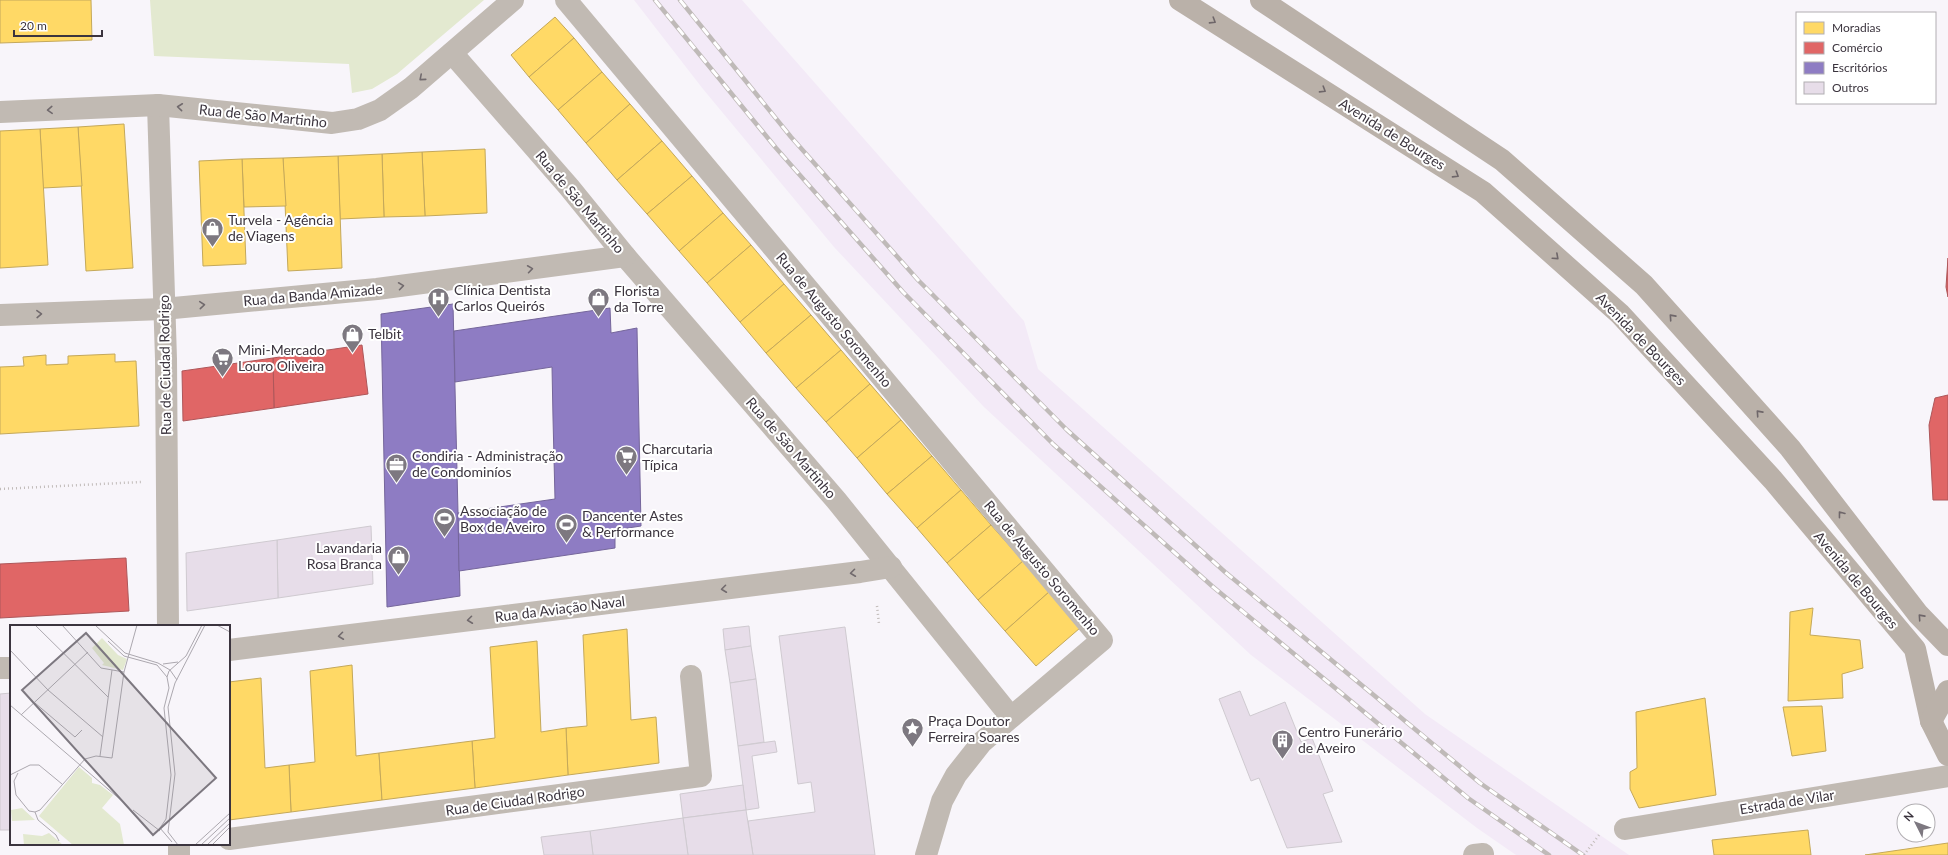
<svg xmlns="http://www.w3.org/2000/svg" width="1948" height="855" font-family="Lato,sans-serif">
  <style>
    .built { fill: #f3eaf7 }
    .green { fill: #e3e9d0 }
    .homes { fill: #ffd966; stroke: #c4a85a }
    .shops { fill: #e06666; stroke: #ae575a }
    .offices { fill: #8e7cc3; stroke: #75669b }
    .building { fill: #e7dde9; stroke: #cfcad0 }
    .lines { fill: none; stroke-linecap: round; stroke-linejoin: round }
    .path { stroke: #c1bbb9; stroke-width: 2.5; stroke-dasharray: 1 3; stroke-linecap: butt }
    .minor { stroke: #c1bab3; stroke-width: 22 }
    .major { stroke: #bab1a9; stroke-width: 22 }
    .rail-casing { stroke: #bfbab8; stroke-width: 4.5 }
    .rail { stroke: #fff; stroke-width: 3; stroke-dasharray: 9; stroke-linecap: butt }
    .oneway { stroke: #6e6669 }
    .oneway2 { stroke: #716a6d }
    .labels { text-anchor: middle; stroke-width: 4; stroke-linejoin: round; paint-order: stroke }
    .street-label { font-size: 14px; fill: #3b343e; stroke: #fff }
    .poi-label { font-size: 14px; fill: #3b343e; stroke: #fff; text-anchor: start }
    .inset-road { fill: none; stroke: #aca8af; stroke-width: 1 }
    .view { fill: #7d7880; fill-opacity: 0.15; stroke: #7d7880; stroke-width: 2 }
    .inset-edge { fill: none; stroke: #3b343e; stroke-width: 2 }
  </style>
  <rect width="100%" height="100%" fill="#f8f5fa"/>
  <path class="built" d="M634 0H742L1024 321 1038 369 1425 714 1629 855H1516L1477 828 1251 655 984 407 834 247 703 89Z"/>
  <path class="green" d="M150 0H484L397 74 372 89 352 93 349 64 154 56Z"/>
  <g class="homes">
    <path d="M0 0H91L92 40 0 43Z"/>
    <path d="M555 17 574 38 529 77 511 55Z"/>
    <path d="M574 38 602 72 558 110 529 77Z"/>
    <path d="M602 72 630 104 586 143 558 110Z"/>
    <path d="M630 104 662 141 617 180 586 143Z"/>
    <path d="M124 124 133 268 86 271 78 127Z"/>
    <path d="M78 127 82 186 43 188 40 129Z"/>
    <path d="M40 129 48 265 0 268V131Z"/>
    <path d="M662 141 692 176 647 214 617 180Z"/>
    <path d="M485 149 487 213 425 216 422 152Z"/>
    <path d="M422 152 425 216 384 217 382 154Z"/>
    <path d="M382 154 384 217 340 219 338 156Z"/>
    <path d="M338 156 342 268 288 271 283 158Z"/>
    <path d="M283 158 286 206 244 207 242 159Z"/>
    <path d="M242 159 246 264 203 266 199 161Z"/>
    <path d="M692 176 723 213 679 251 647 214Z"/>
    <path d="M723 213 751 245 707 283 679 251Z"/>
    <path d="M751 245 784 284 740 322 707 283Z"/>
    <path d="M784 284 811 315 766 353 740 322Z"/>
    <path d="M811 315 841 350 796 388 766 353Z"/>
    <path d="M841 350 870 384 826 422 796 388Z"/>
    <path d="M115 354V362L136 361 139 426 0 434V367L24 366 23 357 46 355V365L68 364V356Z"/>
    <path d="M870 384 901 420 857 458 826 422Z"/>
    <path d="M901 420 932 456 887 494 857 458Z"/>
    <path d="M932 456 961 490 917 528 887 494Z"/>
    <path d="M961 490 991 525 947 563 917 528Z"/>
    <path d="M991 525 1023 561 978 600 947 563Z"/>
    <path d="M1023 561 1049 592 1005 631 978 600Z"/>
    <path d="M1049 592 1080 628 1036 666 1005 631Z"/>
    <path d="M1813 608 1810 635 1860 640 1863 668 1842 674 1843 698 1788 701 1790 612Z"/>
    <path d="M627 629 631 720 656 717 659 763 568 775 566 728 587 726 583 635Z"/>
    <path d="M537 641 541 732 566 728 568 775 475 788 472 741 495 738 490 647Z"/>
    <path d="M352 665 356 756 379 753 382 800 291 812 289 765 315 762 310 671Z"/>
    <path d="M261 678 265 768 289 765 291 812 229 820V682Z"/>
    <path d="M1705 698 1716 795 1639 808 1630 789V772L1637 768 1636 712Z"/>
    <path d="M1822 706 1826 751 1792 756 1783 707Z"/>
    <path d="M472 741 475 788 382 800 379 753Z"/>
    <path d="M1808 830 1811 855H1714L1712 840Z"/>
    <path d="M1948 843V855H1865Z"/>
  </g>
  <g class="shops">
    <path d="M1948 258V297L1946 287Z"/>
    <path d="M362 345 368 394 274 408 273 358Z"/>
    <path d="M273 358 274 408 183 421 182 371Z"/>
    <path d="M1948 395V500H1933L1929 425 1935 398Z"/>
    <path d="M126 558 129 611 0 618V564Z"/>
  </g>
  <g class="offices">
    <path d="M453 304 460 596 387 607 381 314Z"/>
    <path d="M610 308 611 333 637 328 641 526 615 530V548L459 571 458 513 555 499 553 418 552 367 455 382 454 331Z"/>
  </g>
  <g class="building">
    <path d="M371 526 373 584 278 598 277 540Z"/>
    <path d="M277 540 278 598 187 611 186 553Z"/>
    <path d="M749 626 751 646 725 650 723 629Z"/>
    <path d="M845 627 875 855H753L748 821 815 812 811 782 798 784 779 636Z"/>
    <path d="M751 646 756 679 730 683 725 650Z"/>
    <path d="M756 679 764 742 738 746 730 683Z"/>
    <path d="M1240 691 1250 716 1285 702 1301 742 1312 738 1333 791 1323 794 1342 842 1287 848 1259 778 1251 781 1219 699Z"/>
    <path d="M11 693V830H0V694Z"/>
    <path d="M775 741 777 752 752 756 759 808 746 810 738 746Z"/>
    <path d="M743 785 746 810 683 818 680 794Z"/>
    <path d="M746 810 753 855H688L683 818Z"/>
    <path d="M683 818 688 855H593L590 831Z"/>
    <path d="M590 831 593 855H544L541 837Z"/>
  </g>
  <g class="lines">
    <g class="path">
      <path d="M0 489 141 482"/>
      <path d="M877 606 879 624"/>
      <path d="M1584 855 1599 835"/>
    </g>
    <g class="minor">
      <path d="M566 0 1102 640 982 742 956 775 942 801 926 855"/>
      <path d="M452 53 569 187 625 256 836 500 1011 717"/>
      <path d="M158 105 166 359 168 626"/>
      <path d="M0 112 158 105 332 123 358 119 380 110 411 88 513 0"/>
      <path d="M0 315 163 309 377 289 625 256"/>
      <path d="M229 650 860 572 891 567"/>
      <path d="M0 668H11"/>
      <path d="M1625 829 1948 776"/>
      <path d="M229 839 701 776 691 676"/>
      <path d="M179 855V844"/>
      <path d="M1474 855 1483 854"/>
    </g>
    <g class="major">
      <path d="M1180 0 1483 192 1620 314 1773 480 1915 649 1931 721 1948 755"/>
      <path d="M1261 0 1502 160 1644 285 1790 448 1918 614 1948 645"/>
      <path d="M1931 721 1948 691"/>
    </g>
    <defs>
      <g id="rail">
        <path d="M655 0 776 148 903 292 1053 444 1212 586 1468 798 1549 855"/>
        <path d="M680 0 791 137 918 280 1067 430 1225 572 1480 783 1583 855"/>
      </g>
    </defs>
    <use href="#rail" class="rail-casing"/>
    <use href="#rail" class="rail"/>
  </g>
  <defs><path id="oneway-chevron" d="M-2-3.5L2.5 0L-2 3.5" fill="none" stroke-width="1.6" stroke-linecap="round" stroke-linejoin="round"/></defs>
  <g class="oneway">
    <use href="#oneway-chevron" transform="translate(1213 21) rotate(32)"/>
    <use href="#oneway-chevron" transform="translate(1323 90) rotate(32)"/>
    <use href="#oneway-chevron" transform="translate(1456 175) rotate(32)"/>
    <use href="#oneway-chevron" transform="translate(1556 257) rotate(42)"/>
    <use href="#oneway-chevron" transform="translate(1672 317) rotate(-132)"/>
    <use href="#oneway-chevron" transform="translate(1759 413) rotate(-132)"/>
    <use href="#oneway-chevron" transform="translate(1841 514) rotate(-128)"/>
    <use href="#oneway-chevron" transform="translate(1921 617) rotate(-132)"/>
  </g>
  <g class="oneway2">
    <use href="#oneway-chevron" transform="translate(422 78) rotate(139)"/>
    <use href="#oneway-chevron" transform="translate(180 107) rotate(-174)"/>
    <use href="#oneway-chevron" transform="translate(50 110) rotate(177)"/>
    <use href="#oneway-chevron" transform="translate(530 269) rotate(-8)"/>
    <use href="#oneway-chevron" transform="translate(401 286) rotate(-8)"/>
    <use href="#oneway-chevron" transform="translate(202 305) rotate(-5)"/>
    <use href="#oneway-chevron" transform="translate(39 314) rotate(-2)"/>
    <use href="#oneway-chevron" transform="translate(853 573) rotate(173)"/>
    <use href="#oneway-chevron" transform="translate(724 589) rotate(173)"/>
    <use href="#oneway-chevron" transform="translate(470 620) rotate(173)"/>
    <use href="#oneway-chevron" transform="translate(341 636) rotate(173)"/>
  </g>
  <defs>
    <symbol id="shop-pin" viewBox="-11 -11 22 30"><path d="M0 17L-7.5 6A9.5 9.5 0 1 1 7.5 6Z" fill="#7d7880" stroke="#fff"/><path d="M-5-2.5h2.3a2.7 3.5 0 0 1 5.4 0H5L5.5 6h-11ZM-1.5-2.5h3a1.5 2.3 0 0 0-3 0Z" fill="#fff"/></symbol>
    <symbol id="hospital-pin" viewBox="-11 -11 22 30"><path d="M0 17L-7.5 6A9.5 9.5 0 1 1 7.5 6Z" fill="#7d7880" stroke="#fff"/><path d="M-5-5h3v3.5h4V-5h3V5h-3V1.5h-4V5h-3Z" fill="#fff"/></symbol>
    <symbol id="supermarket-pin" viewBox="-11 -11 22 30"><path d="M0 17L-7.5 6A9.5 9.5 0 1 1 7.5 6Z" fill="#7d7880" stroke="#fff"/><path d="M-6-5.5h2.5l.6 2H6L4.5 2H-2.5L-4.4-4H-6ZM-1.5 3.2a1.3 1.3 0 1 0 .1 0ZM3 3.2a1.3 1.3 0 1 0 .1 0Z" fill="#fff"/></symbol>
    <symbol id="office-pin" viewBox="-11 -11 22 30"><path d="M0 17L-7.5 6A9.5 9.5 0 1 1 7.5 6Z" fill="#7d7880" stroke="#fff"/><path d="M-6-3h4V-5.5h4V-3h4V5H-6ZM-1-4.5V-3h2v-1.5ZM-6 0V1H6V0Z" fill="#fff"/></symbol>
    <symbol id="stadium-pin" viewBox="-11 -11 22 30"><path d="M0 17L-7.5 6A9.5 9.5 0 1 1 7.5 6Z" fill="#7d7880" stroke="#fff"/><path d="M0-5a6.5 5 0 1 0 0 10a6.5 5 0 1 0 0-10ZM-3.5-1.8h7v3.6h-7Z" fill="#fff"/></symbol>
    <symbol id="sight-pin" viewBox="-11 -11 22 30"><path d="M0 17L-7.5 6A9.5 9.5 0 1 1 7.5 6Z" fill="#7d7880" stroke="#fff"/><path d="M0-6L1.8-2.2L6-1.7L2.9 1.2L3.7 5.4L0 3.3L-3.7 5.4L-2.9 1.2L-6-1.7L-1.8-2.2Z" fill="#fff"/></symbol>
    <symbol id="building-pin" viewBox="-11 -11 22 30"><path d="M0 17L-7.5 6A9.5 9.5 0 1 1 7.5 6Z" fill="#7d7880" stroke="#fff"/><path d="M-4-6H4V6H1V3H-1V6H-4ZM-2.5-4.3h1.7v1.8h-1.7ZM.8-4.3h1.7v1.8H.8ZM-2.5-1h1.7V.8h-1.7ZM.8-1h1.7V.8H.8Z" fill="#fff"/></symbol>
  </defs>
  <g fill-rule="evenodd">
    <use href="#shop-pin" x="200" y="216" width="25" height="34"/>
    <use href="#hospital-pin" x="426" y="286" width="25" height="34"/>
    <use href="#shop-pin" x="586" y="286" width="25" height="34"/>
    <use href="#shop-pin" x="340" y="322" width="25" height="34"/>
    <use href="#supermarket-pin" x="210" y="346" width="25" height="34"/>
    <use href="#supermarket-pin" x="614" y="444" width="25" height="34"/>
    <use href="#office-pin" x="384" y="452" width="25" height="34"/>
    <use href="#stadium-pin" x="432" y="506" width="25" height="34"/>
    <use href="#stadium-pin" x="554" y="512" width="25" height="34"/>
    <use href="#shop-pin" x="386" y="544" width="25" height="34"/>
    <use href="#sight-pin" x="900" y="716" width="25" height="34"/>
    <use href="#building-pin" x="1270" y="728" width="25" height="34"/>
  </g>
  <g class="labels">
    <g class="street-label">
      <text transform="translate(263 116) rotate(6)" y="5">Rua de São Martinho</text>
      <text transform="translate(1392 134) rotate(32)" y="5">Avenida de Bourges</text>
      <text transform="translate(580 202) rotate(50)" y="5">Rua de São Martinho</text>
      <text transform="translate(313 295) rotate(-5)" y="5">Rua da Banda Amizade</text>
      <text transform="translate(834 320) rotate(50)" y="5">Rua de Augusto Soromenho</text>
      <text transform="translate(1641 339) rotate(46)" y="5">Avenida de Bourges</text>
      <text transform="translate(165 365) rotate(-91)" y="5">Rua de Ciudad Rodrigo</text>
      <text transform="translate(791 448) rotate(49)" y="5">Rua de São Martinho</text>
      <text transform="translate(1042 568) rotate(50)" y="5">Rua de Augusto Soromenho</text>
      <text transform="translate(1856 580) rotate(50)" y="5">Avenida de Bourges</text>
      <text transform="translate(560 609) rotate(-7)" y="5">Rua da Aviação Naval</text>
      <text transform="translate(515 801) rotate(-8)" y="5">Rua de Ciudad Rodrigo</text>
      <text transform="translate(1787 802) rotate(-9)" y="5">Estrada de Vilar</text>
    </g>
    <g class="poi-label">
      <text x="228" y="225">Turvela - Agência<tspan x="228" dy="16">de Viagens</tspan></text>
      <text x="454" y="295">Clínica Dentista<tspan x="454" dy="16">Carlos Queirós</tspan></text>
      <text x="614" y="296">Florista<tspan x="614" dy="16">da Torre</tspan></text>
      <text x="368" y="339">Telbit</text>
      <text x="238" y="355">Mini-Mercado<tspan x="238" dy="16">Louro Oliveira</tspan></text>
      <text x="642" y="454">Charcutaria<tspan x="642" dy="16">Típica</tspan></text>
      <text x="412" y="461">Condiria - Administração<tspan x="412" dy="16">de Condominíos</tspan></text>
      <text x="460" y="516">Associação de<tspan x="460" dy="16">Box de Aveiro</tspan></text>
      <text x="582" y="521">Dancenter Astes<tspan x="582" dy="16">&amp; Performance</tspan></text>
      <text x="382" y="553" text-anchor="end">Lavandaria<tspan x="382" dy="16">Rosa Branca</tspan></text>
      <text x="928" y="726">Praça Doutor<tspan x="928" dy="16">Ferreira Soares</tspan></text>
      <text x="1298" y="737">Centro Funerário<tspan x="1298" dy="16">de Aveiro</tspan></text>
    </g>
  </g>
  <g transform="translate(10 625)">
    <rect width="220" height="220" fill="#f8f5fa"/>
    <path d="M92 13 108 30 117 34 113 45 92 40 94 38 82 23ZM69 142 82 153V158L90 160 103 170 92 183 110 199 114 220H63L29 191ZM12 183 25 195 2 196 1 185ZM39 208 53 220H14L13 209 32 211Z" fill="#e3e9d0"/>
    <path class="inset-road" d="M25 0 98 72M52 0 91 43 114 47M85 0 115 28 148 38 160 45M207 0 220 7M98 16 114 31 147 40 157 52M0 25 38 65 93 112M153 39 168 37M160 45 167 55M157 52 159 63 154 83 161 150 156 194 150 203 162 217M157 52 159 46 176 31 192 0M25 78 65 112 72 105M0 80 112 176M11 90 78 27M90 131 102 45M8 148 4 156 6 170 19 186 25 187 30 185 75 134 86 131 102 133 114 47 127 0M0 150 20 140H29L52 159M123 185 150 206M25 187 28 195 46 210 49 216M168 220 158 207 165 149 158 82 165 58 195 0M185 220 220 188M191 220 220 193M197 220 220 198M202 220 220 202"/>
    <path class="view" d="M76 8 206 153 143 210 12 65Z"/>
    <rect width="220" height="220" class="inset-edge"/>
  </g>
  <rect x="1796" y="12" width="140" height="92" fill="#ffffff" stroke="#b1aeb2"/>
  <rect x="1804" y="22" width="20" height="12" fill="#ffd966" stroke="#b1aeb2"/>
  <text x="1832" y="32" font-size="12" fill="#3b343e">Moradias</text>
  <rect x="1804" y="42" width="20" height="12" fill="#e06666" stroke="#b1aeb2"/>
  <text x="1832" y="52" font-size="12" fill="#3b343e">Comércio</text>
  <rect x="1804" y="62" width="20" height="12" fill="#8e7cc3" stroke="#b1aeb2"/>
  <text x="1832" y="72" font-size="12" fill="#3b343e">Escritórios</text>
  <rect x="1804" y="82" width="20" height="12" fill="#e7dde9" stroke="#b1aeb2"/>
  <text x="1832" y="92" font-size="12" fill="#3b343e">Outros</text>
  <g transform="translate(1916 823) rotate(312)"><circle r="19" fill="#ffffff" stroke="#b1aeb2"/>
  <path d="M0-3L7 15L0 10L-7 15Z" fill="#7d7880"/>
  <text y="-6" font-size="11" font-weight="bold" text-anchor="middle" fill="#3b343e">N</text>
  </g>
  <path d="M14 30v6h88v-6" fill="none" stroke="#3b343e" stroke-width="2"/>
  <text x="20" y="30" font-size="12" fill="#3b343e" stroke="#ffffff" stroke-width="3" paint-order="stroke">20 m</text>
</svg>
